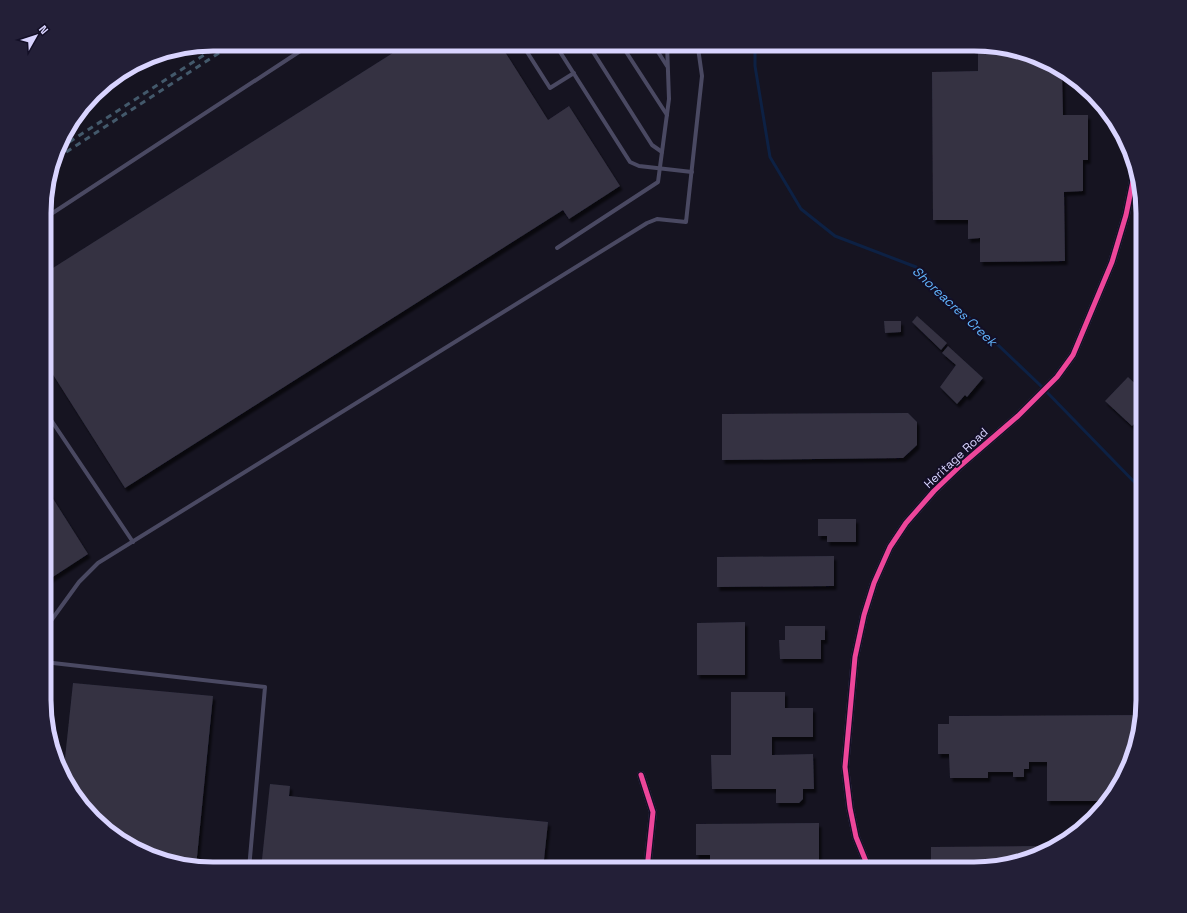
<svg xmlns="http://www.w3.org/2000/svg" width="1187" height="913" font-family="'Space Grotesk',sans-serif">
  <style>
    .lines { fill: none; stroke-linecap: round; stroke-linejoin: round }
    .stream { stroke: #0d2144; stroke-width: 3 }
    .building { fill: #343243; filter: url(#shadow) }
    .service { stroke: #4a4962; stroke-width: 4 }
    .minor { stroke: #4a4962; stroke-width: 8 }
    .rail { stroke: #43596b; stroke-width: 3; stroke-dasharray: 6 5; stroke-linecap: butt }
    .cycleway-casing { stroke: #130f26; stroke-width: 8 }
    .cycleway { stroke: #ed469a; stroke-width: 5 }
    .labels { text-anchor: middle; stroke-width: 4; stroke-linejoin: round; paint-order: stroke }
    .street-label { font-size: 12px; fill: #d9d4ff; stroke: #130f26 }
    .water-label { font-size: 13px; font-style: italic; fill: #62b6ff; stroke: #130f26 }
    .rim { fill: none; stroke: #d9d4ff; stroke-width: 5 }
  </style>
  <defs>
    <filter id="shadow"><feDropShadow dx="2.5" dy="4" stdDeviation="1" flood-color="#0009"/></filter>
  </defs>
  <rect width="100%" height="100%" fill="#161421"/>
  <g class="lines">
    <g class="stream">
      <path d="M755 44V66L770 157 801 209 835 236 916 267 1039 384 1143 491"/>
      <path d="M44 705 48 693"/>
    </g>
  </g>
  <g class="building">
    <path d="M407 44H500L548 120 569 106 620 186 569 219 563 210 125 488 45 362V273Z"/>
    <path d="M978 44 1038 57 1062 72 1063 115H1088V160H1083V191L1064 192 1065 261 980 262V238L968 239V220H933L932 72 978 71Z"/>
    <path d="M917 316 947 343 941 350 912 322Z"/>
    <path d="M884 321H901V332L885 333Z"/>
    <path d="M948 346 983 378 967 397 965 395 957 404 940 387 956 365 942 353Z"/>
    <path d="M1128 377 1143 391V415L1132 426 1105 401Z"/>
    <path d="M908 413 917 422V445L903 458 722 460V414Z"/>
    <path d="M45 486 88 554 45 582Z"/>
    <path d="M818 519H856V542H827V536H818Z"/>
    <path d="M834 556V586L717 587V557Z"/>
    <path d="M745 622V675H697V623Z"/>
    <path d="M785 626H825V640H821V659H780L779 640H785Z"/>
    <path d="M73 683 213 696 196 867 149 856 102 827 63 777Z"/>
    <path d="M731 692H785V708H813V737H772V755L813 754 814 789H803V799L799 803H776V789H712L711 755H731Z"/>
    <path d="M1142 715 1130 765 1107 801H1047V762H1029V769H1024V777H1013V772H988V778H950L949 754H938V724H949V716Z"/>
    <path d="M270 784 290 786 289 796 548 822 543 869H261Z"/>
    <path d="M819 823V869H743V865H710V855H696V824Z"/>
    <path d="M1055 846 1048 852 974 869H931V847Z"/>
  </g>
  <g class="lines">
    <g class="service">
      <path d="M522 44 550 88 574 73"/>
      <path d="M555 44 630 162 639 166 692 172"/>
      <path d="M588 44 652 145 662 152"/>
      <path d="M621 44 667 115"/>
      <path d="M653 44 667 66"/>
      <path d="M45 218 311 44"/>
      <path d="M557 248 658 182 669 99 667 44"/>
      <path d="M45 411 133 542"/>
      <path d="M45 629 79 582 98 563 647 223 657 219 686 222 702 76 698 48 694 44"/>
      <path d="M44 662 265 687 249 869"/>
    </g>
    <g class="minor">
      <path d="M641 775 653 812 647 869"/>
      <path d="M869 869 856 837 850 808 845 767 855 657 864 615 874 583 890 547 906 523 934 491 960 466 1018 416 1057 377 1073 355 1112 262 1126 215 1134 176"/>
    </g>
    <g class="rail">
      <path d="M60 148 221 44"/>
      <path d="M57 158 233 44"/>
    </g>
    <defs>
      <g id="cycleway">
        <path d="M641 775 653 812 647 869"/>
        <path d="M869 869 856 837 850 808 845 767 855 657 864 615 874 583 890 547 906 523 934 491 960 466 1018 416 1057 377 1073 355 1112 262 1126 215 1134 176"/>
      </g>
    </defs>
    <use href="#cycleway" class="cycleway-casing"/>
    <use href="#cycleway" class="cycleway"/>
  </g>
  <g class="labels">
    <g class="street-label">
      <text transform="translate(956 458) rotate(-43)" y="4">Heritage Road</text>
    </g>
    <g class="water-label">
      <text transform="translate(955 306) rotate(43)" y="5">Shoreacres Creek</text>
    </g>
  </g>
  <path d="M0 0H1187V913H0ZM213 51H974A162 162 0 0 1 1136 213V700A162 162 0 0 1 974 862H213A162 162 0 0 1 51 700V213A162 162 0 0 1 213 51Z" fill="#231f37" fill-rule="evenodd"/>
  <path class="rim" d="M213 51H974A162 162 0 0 1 1136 213V700A162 162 0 0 1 974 862H213A162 162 0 0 1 51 700V213A162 162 0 0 1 213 51Z"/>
  <g transform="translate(36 36) rotate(51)" stroke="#130f26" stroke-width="3" paint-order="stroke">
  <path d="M0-3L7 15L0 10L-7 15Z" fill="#d9d4ff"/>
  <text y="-6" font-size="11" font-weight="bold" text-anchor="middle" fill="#d9d4ff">N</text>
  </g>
</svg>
